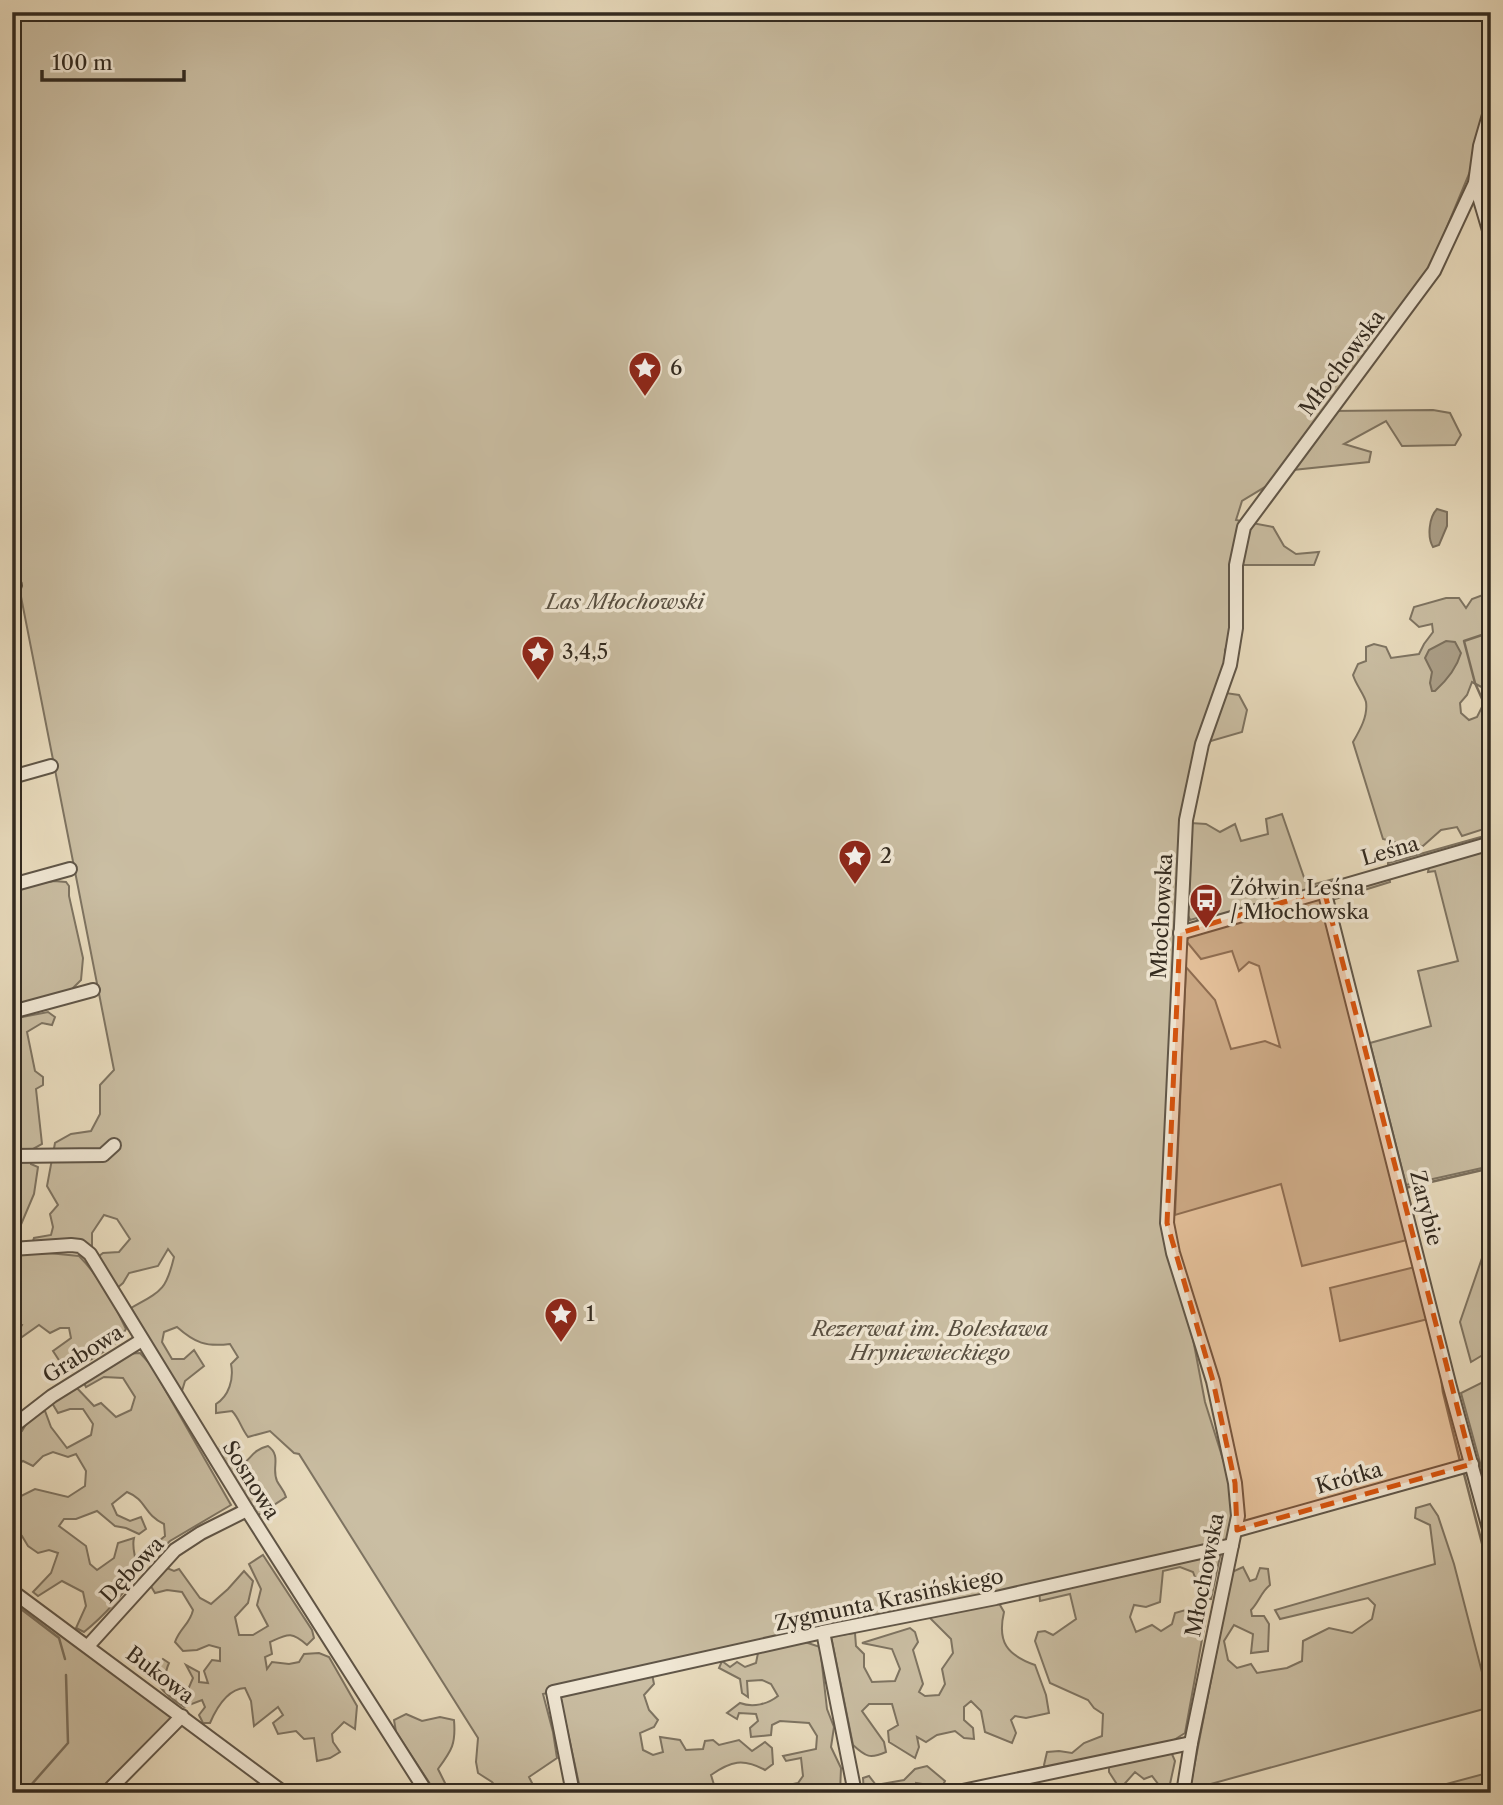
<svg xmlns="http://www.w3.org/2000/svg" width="1503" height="1805" font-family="'Libre Caslon Text',serif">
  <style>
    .green { fill: #cabea3; stroke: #7e7462; stroke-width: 2 }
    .water { fill: #ab9f88; stroke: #7b705e; stroke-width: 2 }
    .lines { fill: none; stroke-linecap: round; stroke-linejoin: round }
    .stream { stroke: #7b705e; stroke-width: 2.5 }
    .minor-casing { stroke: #605648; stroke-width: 16 }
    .minor { stroke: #f1e8d5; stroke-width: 12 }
    .marked { fill: #d6540e; fill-opacity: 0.2; stroke: #d6540e; stroke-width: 5; stroke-dasharray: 14 9; stroke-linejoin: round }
    .labels { text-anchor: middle; stroke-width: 7; stroke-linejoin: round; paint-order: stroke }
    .street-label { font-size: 21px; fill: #322a20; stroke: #f1e8d5 }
    .poi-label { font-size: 21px; fill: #322a20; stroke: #f1e8d5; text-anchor: start }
    .park-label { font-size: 21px; font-style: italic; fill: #584f41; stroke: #f1e8d5 }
  </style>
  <rect width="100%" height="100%" fill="#e9dcbe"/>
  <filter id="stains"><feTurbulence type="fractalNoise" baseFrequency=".00286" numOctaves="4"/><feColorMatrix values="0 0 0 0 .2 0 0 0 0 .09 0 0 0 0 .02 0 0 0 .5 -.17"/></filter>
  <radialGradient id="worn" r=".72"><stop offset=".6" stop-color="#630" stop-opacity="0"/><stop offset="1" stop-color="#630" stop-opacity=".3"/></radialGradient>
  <g class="green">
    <path d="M12 12H1491V100L1484 114 1474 162 1439 246 1434 271 1330 411 1433 410 1450 413 1461 435 1455 445 1402 446 1386 421 1344 444 1371 452 1369 462 1293 470 1242 501 1236 520 1273 527 1284 546 1296 554 1319 552 1314 565H1233L1236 628 1225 650V693L1239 695 1247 710 1242 732 1197 745 1171 1065 1163 1232 1193 1339 1205 1402 1232 1488V1545L1222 1547 1211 1599H1200L1201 1593 1193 1572 1180 1567 1163 1571 1160 1602 1146 1607 1134 1605 1130 1617 1136 1632 1152 1625 1161 1631 1172 1624 1175 1613 1196 1607 1207 1612 1185 1733 1174 1740 1172 1754 1175 1761 1170 1784 1162 1789 1152 1776 1144 1779 1135 1772 1120 1789 1109 1772V1757C1099 1754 1060 1766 1047 1769L1044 1765 1047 1752 1059 1751 1072 1753 1084 1743 1102 1736 1103 1714 1094 1708 1088 1700 1050 1683 1035 1641 1038 1632 1045 1631 1053 1635 1076 1619 1070 1594 1040 1601 1039 1589 996 1598 1004 1612C997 1642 1007 1655 1035 1665L1046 1695 1049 1713 1026 1718 1015 1716 1011 1720 1016 1733 1012 1743 985 1732 981 1711 971 1701 964 1707V1720L973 1728 974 1739 964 1738 955 1731 937 1735 926 1742 917 1737 919 1747 915 1758 889 1742 888 1731 898 1725 892 1704H869L862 1711 884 1742 886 1752C870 1759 866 1757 853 1745L831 1636 855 1633 856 1646 864 1654V1667L872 1682 895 1681 900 1669 892 1649 862 1643 910 1628 915 1632 918 1642 913 1650 923 1684 919 1692 925 1696 939 1695 945 1684 942 1669 953 1653 951 1639 924 1612 651 1669 654 1684 644 1695 649 1710 658 1720 654 1727 640 1733 643 1750 653 1755 663 1752 660 1737 680 1740 686 1750 703 1749 705 1741 713 1740 719 1745 739 1740 752 1751 765 1742 772 1748 773 1764 765 1770C743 1758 731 1761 711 1775L715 1788 721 1793H581L559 1692 591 1683 543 1694 553 1732 557 1758 529 1777 537 1793H501L492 1782 478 1773 476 1762 478 1738 299 1454 294 1453 270 1431 248 1437C241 1428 239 1418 232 1411L216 1413V1404C229 1396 234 1379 231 1364L238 1357 230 1344C206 1347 195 1343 177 1327L164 1332 162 1342 172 1359H184L194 1350 204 1366 185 1381 181 1394 131 1308C161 1291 166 1291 174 1257L168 1249 158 1266 129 1273 123 1283 116 1289 99 1256 103 1253 119 1252 130 1239 117 1219 104 1215 92 1233V1249L72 1240 33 1241 34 1238 51 1235 53 1227 50 1214 58 1205 47 1186 55 1143 71 1134 91 1131 100 1114V1085L114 1070 12 551Z"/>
    <path d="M1491 120V238L1475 183Z"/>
    <path d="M1491 592V692L1472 682 1467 695 1460 703 1461 713 1469 720 1477 717 1482 707 1483 697 1491 699V817L1484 829 1462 836 1457 827 1441 830 1423 846 1406 845 1383 839 1353 742C1360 730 1368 716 1366 702 1364 694 1356 685 1353 675L1358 664 1366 661V647L1374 644 1386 647 1391 658 1419 654 1424 644 1433 632 1432 624 1419 627 1410 619 1414 607 1446 598H1459L1466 608 1472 599Z"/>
    <path d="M1282 814 1307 886 1334 879 1332 884 1198 923 1197 918 1190 920 1187 913 1191 823 1206 824 1220 832 1235 824 1241 841 1268 834 1266 819Z"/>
    <path d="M1491 834V839L1388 866V863Z"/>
    <path d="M1491 848V1166L1406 1185 1370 1043 1431 1026 1418 971 1458 961 1435 871 1428 872 1429 866Z"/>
    <path d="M1389 877 1390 882 1332 900 1329 894Z"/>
    <path d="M54 881 66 882 69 886V896L83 958 81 980 69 992 12 1007V888Z"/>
    <path d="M1320 899 1407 1240 1302 1266 1281 1184 1175 1215 1186 967 1215 1000 1231 1049 1265 1041 1280 1047 1259 966 1249 962 1239 971 1232 951 1201 959 1187 942 1188 938 1194 933Z"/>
    <path d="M48 1012 55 1017 52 1025 42 1023 27 1032 35 1071 43 1077V1085L36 1089 42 1144 31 1150V1164L38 1167 34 1194 14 1241 12 1019Z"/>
    <path d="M1491 1232V1350L1471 1362 1460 1322Z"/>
    <path d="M48 1253 79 1256C99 1276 114 1303 126 1329L119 1340 108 1349 66 1375V1371L53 1351 71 1338 69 1328H60L50 1333 39 1325 22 1337 17 1333 22 1325 15 1322 12 1306V1255Z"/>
    <path d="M1415 1267 1428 1319 1340 1341 1330 1288Z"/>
    <path d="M140 1353 151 1365 231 1505 170 1541 146 1564 144 1559 148 1550 165 1536 164 1524C143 1514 147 1500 127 1492L112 1504 117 1515 130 1521 141 1517 146 1529 139 1534 126 1528 115 1526 97 1511 76 1519H64L59 1526 86 1546 90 1564 97 1570 114 1558 118 1543 134 1538C131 1550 138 1558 135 1571 131 1589 99 1620 84 1632L76 1628 86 1606 83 1592 62 1581 38 1596 33 1592 51 1573 58 1553 49 1550 38 1553 28 1546 22 1536 12 1541V1503L15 1504 19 1497 35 1489 68 1497 85 1486 86 1471 76 1454 68 1457 53 1452 43 1456 33 1466 23 1461 12 1467V1436L22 1431 32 1414 45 1411 51 1427 67 1448 91 1435 93 1424 83 1409H70L58 1413 52 1403 76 1387 94 1406 101 1403 116 1417 131 1410 135 1397 123 1378 104 1377 86 1387 83 1381 125 1354Z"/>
    <path d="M1491 1378V1503L1461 1393Z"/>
    <path d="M268 1446C282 1456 271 1468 277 1481 280 1487 284 1490 286 1497L257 1516 218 1454 220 1447H224L231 1452 239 1466C251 1461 251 1450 268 1446Z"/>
    <path d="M1430 1504 1438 1516 1454 1564 1491 1707 1196 1788 1195 1793H1189L1232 1572 1243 1567 1250 1581 1256 1579 1260 1568 1268 1569 1270 1585C1261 1592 1259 1602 1251 1610L1252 1616H1264L1269 1624 1268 1651 1251 1653 1253 1634 1234 1625 1224 1641 1228 1660 1237 1668 1251 1664 1257 1673 1287 1668 1302 1661 1303 1641 1329 1628 1352 1633 1372 1619 1375 1605 1368 1598 1280 1619 1275 1610 1435 1564 1430 1525 1415 1518 1416 1508Z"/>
    <path d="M263 1555 312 1630 314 1638 307 1645C291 1631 288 1634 270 1642L272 1654 265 1657 267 1669 272 1662 289 1664 299 1662 304 1654 319 1653 329 1657 357 1706 355 1729 344 1722 332 1734 333 1742 340 1752 330 1758 317 1761 314 1738 304 1739 296 1731 278 1734 273 1723 283 1715 278 1707 254 1726 251 1701 245 1688C227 1689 216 1709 210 1723H203L199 1715 205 1707 202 1700 184 1707C167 1696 145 1681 163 1659L169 1663C162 1679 166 1683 178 1694L187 1692 193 1678 186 1665 199 1672V1682L208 1683 204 1671 212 1660 220 1661V1648L209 1645 197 1650 183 1651 175 1642C180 1628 190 1624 193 1610L182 1592 167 1590 155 1593 149 1583 161 1570 167 1568 174 1571 179 1569 200 1598 211 1604 228 1589 244 1571 253 1581 248 1603 235 1617 239 1635H253L268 1626 257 1605 261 1589 249 1564Z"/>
    <path d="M12 1595 172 1717 103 1790 104 1793H12Z"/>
    <path d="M805 1642 820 1647 827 1709 834 1727 831 1747 841 1768 840 1793H782L783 1786 798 1783 803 1776 801 1758 786 1761 783 1756 816 1749 817 1736 809 1723 780 1721 772 1725 771 1735 751 1737 750 1728 758 1721 756 1714 739 1713 737 1719 727 1713 740 1703C753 1708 768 1704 778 1696L771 1684 762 1680 747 1681 748 1697 742 1693 740 1679 719 1668 722 1661 730 1667 737 1662 745 1667 756 1663 758 1653Z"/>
    <path d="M406 1714 422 1721 440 1717 454 1720C456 1744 452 1750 438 1769L449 1791 458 1784H470L473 1793H436L396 1732 394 1720Z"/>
    <path d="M927 1766 945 1781 942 1787 928 1793 922 1784 916 1783 915 1793H864L863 1778 869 1776 876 1785 904 1780 915 1769Z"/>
    <path d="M1491 1772V1793H1413Z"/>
  </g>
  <g class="water">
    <path d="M1437 509 1447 512V526L1439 545 1433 547C1427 537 1429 517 1437 509Z"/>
    <path d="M1446 641 1455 642 1461 653C1457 667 1446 681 1435 691H1432L1430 683 1432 672 1425 658 1429 650Z"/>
  </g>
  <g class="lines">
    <g class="stream">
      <path d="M1491 632 1464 641 1475 683 1491 719"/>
      <path d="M1405 1188 1491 1168"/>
      <path d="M1441 1376 1443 1392 1460 1461"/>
      <path d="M1463 1470 1491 1578"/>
      <path d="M12 1602 59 1638 65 1659"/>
      <path d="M24 1793 68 1743 66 1675"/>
    </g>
    <defs>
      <g id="minor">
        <path d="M1475 183 1491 237"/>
        <path d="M12 586 15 585"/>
        <path d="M12 777 51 766"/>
        <path d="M12 885 70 869"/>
        <path d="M1324 890 1450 1387 1491 1536"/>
        <path d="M1180 933 1491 843"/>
        <path d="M12 1012 93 990"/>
        <path d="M12 1156 103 1155 114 1145"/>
        <path d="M12 1249 71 1245 80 1246 90 1254 247 1510 427 1793"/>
        <path d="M12 1427 52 1396 142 1340"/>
        <path d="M1237 1530 1472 1464"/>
        <path d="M12 1591 284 1793"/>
        <path d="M823 1632 855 1793"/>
        <path d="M88 1646 175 1550 201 1533 247 1510"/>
        <path d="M106 1793 182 1716"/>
        <path d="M573 1793 553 1692 823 1632 996 1598 1232 1545"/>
        <path d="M953 1793 1191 1743"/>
        <path d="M1183 1793 1191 1743 1238 1516 1235 1483 1213 1381 1173 1253 1167 1223 1186 820 1202 744 1230 665 1236 628V565L1244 527 1434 271 1475 183 1480 146 1491 108"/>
      </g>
    </defs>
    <use href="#minor" class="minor-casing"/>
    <use href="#minor" class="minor"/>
  </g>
  <path class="marked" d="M1324 890 1472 1464 1237 1530 1235 1483 1213 1381 1167 1223 1180 933Z"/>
  <defs>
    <symbol id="sight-pin" viewBox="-11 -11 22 30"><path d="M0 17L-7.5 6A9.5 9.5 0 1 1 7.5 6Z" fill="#8f2418" stroke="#f1e8d5"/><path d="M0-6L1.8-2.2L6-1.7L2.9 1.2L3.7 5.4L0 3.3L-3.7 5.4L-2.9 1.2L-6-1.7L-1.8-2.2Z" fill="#fff"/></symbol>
    <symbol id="bus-pin" viewBox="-11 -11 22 30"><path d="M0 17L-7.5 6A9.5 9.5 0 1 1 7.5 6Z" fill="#8f2418" stroke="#f1e8d5"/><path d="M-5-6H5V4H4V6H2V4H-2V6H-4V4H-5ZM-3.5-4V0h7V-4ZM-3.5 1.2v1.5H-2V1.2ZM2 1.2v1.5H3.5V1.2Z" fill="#fff"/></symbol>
  </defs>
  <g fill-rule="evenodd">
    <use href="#sight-pin" x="626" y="349" width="38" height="52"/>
    <use href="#sight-pin" x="519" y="633" width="38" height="52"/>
    <use href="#sight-pin" x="836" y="837" width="38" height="52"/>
    <use href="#bus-pin" x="1187" y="881" width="38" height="52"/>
    <use href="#sight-pin" x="542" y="1295" width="38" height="52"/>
  </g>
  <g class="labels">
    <g class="street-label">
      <text transform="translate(1342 363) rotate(-53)" y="7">Młochowska</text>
      <text transform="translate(1390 851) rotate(-16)" y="7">Leśna</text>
      <text transform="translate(1162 916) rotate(-87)" y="7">Młochowska</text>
      <text transform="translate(1426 1208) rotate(76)" y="7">Zarybie</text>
      <text transform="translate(83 1354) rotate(-32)" y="7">Grabowa</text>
      <text transform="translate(1349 1478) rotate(-16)" y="7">Krótka</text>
      <text transform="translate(251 1480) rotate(58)" y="7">Sosnowa</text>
      <text transform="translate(132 1570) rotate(-47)" y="7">Dębowa</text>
      <text transform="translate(1205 1575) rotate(-79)" y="7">Młochowska</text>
      <text transform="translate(889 1600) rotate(-12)" y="7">Zygmunta Krasińskiego</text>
      <text transform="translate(160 1675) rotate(37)" y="7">Bukowa</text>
    </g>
    <g class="poi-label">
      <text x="670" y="375">6</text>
      <text x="562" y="659">3,4,5</text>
      <text x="880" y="863">2</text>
      <text x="1230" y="895">Żółwin Leśna<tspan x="1230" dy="24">/ Młochowska</tspan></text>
      <text x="586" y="1321">1</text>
    </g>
    <g class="park-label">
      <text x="625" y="609">Las Młochowski</text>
      <text x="930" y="1336">Rezerwat im. Bolesława<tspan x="930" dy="24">Hryniewieckiego</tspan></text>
    </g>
  </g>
  <rect width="1503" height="1805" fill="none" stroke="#e9dcbe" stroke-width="42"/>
  <rect x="14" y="14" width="1475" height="1777" fill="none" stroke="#322a20" stroke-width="3.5"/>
  <rect x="21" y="21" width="1461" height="1763" fill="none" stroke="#322a20" stroke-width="2"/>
  <path d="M42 70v10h142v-10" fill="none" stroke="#322a20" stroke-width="3.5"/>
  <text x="52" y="70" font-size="21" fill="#322a20" stroke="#f1e8d5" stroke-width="5" paint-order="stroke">100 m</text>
  <rect width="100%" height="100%" filter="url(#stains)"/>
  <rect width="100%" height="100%" fill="url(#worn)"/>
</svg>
